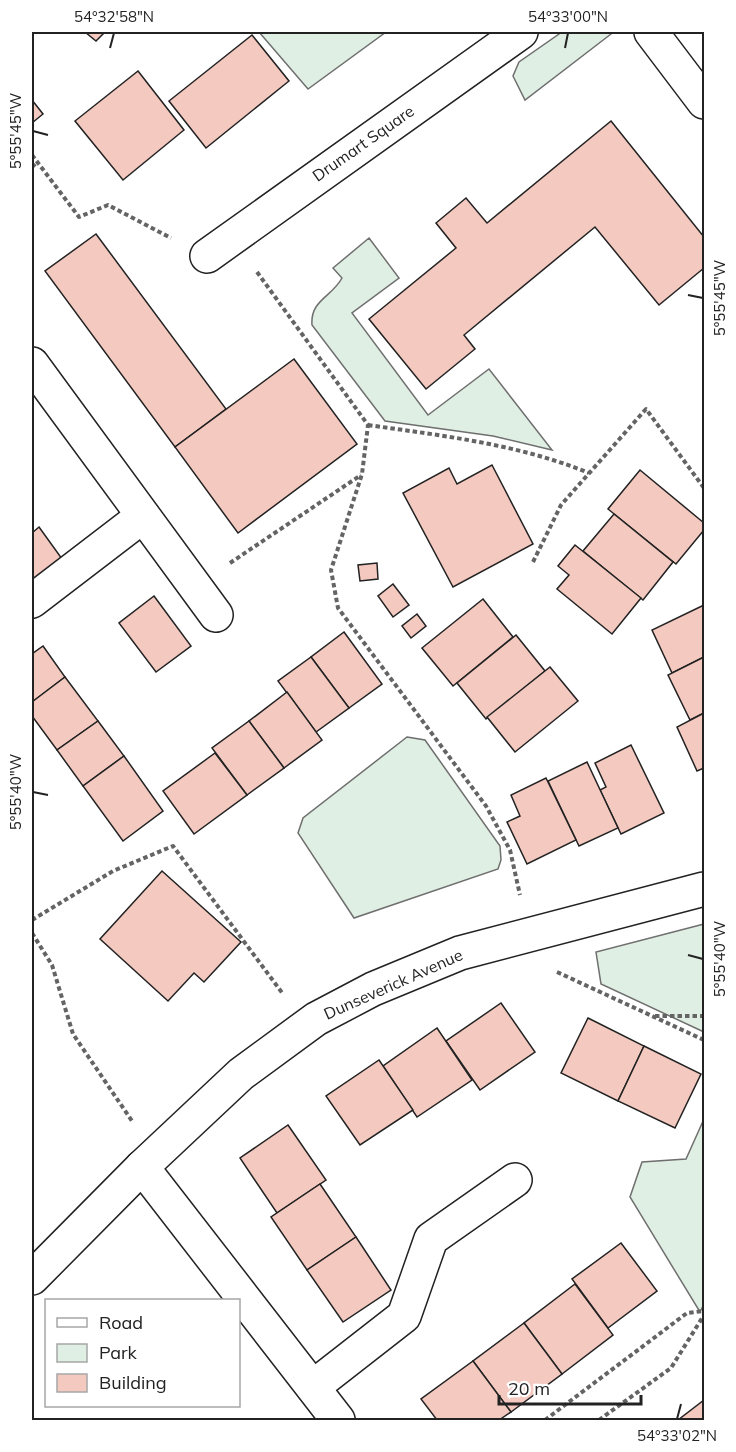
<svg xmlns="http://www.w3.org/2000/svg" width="736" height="1452" font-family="Mulish,sans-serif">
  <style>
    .green { fill: #e0efe3; stroke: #6f6f6f; stroke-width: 1.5 }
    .building { fill: #f3c9c0; stroke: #222; stroke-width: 1.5 }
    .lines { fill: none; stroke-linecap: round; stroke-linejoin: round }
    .street-casing { stroke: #222; stroke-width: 36 }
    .secondary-casing { stroke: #222; stroke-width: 36 }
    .path { stroke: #646464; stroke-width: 4; stroke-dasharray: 4.5 3; stroke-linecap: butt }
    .street { stroke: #fff; stroke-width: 33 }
    .secondary { stroke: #fff; stroke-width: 33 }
    .ticks { fill: none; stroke: #222; stroke-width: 2 }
    .labels { text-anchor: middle; stroke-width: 4.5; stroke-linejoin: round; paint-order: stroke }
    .street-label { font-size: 16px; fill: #222; stroke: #fff }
    .neatline { fill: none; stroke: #222; stroke-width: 2 }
    .ticks-label { font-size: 15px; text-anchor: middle; fill: #222 }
  </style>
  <rect width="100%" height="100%" fill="#fff"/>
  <g class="green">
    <path d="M259 32H386L308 89Z"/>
    <path d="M562 32H609L611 34 525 100 513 76 519 62Z"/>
    <path d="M369 238 399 278 352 313 428 415 489 369 552 450 493 436 385 421 312 325C310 300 332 297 342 278L333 268Z"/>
    <path d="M407 737 425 740 500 846 501 860 498 869 354 918 298 833 303 818Z"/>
    <path d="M704 924V1032L601 984 596 952Z"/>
    <path d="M704 1119V1304L700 1312 630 1197 642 1162 686 1159Z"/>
  </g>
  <g class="building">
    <path d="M85 32H105L96 41Z"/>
    <path d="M252 35 289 81 206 148 169 101Z"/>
    <path d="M138 71 184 130 123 180 75 121Z"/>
    <path d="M32 100 43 114 32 123Z"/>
    <path d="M611 121 704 237V268L659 305 595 227 464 335 475 349 426 389 369 319 456 248 436 223 466 198 487 223Z"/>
    <path d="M96 234 226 409 175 447 45 271Z"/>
    <path d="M294 359 357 444 238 533 175 447Z"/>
    <path d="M492 465 533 544 453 587 403 493 449 468 457 484Z"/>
    <path d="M640 470 704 523V530L676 564 608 509Z"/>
    <path d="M614 514 673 562 643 600 583 551Z"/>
    <path d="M39 527 65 563 32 587V533Z"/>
    <path d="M575 545 641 598 612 634 557 589 569 575 558 566Z"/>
    <path d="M377 563 378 579 360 581 358 565Z"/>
    <path d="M393 584 409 605 393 617 378 596Z"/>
    <path d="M154 596 191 646 156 672 119 623Z"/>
    <path d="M483 599 513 637 453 686 422 648Z"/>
    <path d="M704 605V657L672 673 652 630Z"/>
    <path d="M417 614 426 626 411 638 402 626Z"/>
    <path d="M344 632 382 684 349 708 311 657Z"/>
    <path d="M516 635 545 671 486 719 457 683Z"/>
    <path d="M43 646 65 677 32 702V654Z"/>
    <path d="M311 657 349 708 316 732 278 681Z"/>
    <path d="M704 657V713L690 720 668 675Z"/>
    <path d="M550 667 578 701 515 752 487 717Z"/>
    <path d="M65 677 98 721 57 750 32 716V702Z"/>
    <path d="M287 692 322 740 284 768 249 721Z"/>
    <path d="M704 713V768L697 771 677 727Z"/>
    <path d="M98 721 124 756 83 786 57 750Z"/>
    <path d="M249 721 284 768 247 795 212 748Z"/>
    <path d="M631 745 664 813 621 834 600 790 606 787 595 763Z"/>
    <path d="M215 753 247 795 194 834 163 791Z"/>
    <path d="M124 756 163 811 123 841 83 786Z"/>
    <path d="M587 762 618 828 579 846 548 781Z"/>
    <path d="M546 778 576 840 527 864 507 822 520 816 511 795Z"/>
    <path d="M162 871 241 942 204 982 194 973 168 1001 100 939Z"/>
    <path d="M501 1003 535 1052 480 1090 446 1041Z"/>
    <path d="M588 1018 644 1046 618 1101 561 1073Z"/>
    <path d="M437 1028 472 1080 417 1117 383 1066Z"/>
    <path d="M644 1046 701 1074 675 1128 618 1101Z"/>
    <path d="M379 1060 413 1110 360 1145 326 1096Z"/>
    <path d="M288 1125 326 1180 277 1213 240 1158Z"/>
    <path d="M320 1184 356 1237 307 1270 271 1217Z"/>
    <path d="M356 1237 391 1290 343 1322 307 1270Z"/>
    <path d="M621 1243 657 1291 608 1328 572 1279Z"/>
    <path d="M575 1284 613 1335 562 1374 524 1323Z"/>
    <path d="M524 1323 562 1374 511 1412 473 1361Z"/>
    <path d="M473 1361 511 1412 499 1420H437L421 1399Z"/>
    <path d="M704 1400V1420H678Z"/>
  </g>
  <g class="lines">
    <defs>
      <g id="street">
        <path d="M651 32 704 102"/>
        <path d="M207 256 521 32"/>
        <path d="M32 364 216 615"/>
        <path d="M32 601 143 516"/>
        <path d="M142 1167 338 1420"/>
        <path d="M313 1387 404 1316 431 1239 515 1180"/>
      </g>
      <path id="secondary" d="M32 1278 142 1167 241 1074 316 1019 373 989 460 953 704 889"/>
    </defs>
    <use href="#street" class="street-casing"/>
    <use href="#secondary" class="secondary-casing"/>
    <g class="path">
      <path d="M32 155 79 217 108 205 171 238"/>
      <path d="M32 167 37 162"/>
      <path d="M257 272 368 425 362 474 331 570 338 608 486 806 510 850 520 895"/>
      <path d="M368 425C444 436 518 444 589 473"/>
      <path d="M533 562 561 505 646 409 704 488"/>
      <path d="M230 563 361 475"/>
      <path d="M32 920 113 871 173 846 283 994"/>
      <path d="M32 933 52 965 73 1034 132 1121"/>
      <path d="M557 972 704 1040"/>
      <path d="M655 1016H704"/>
      <path d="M545 1420 687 1313 704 1311"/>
      <path d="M599 1420 671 1368 704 1315"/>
    </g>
    <use href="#street" class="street"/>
    <use href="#secondary" class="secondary"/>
  </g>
  <path class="ticks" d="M110 48 114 33M565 48 568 33M33 131 48 135M688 295 703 298M33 792 48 795M688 955 703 959M677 1419 681 1404"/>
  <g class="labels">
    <g class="street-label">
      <text transform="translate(363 143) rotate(-35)" y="6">Drumart Square</text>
      <text transform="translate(393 984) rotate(-24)" y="6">Dunseverick Avenue</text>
    </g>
  </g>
  <rect width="736" height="1452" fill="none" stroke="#ffffff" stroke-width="66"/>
  <rect x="45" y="1299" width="195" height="108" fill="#ffffff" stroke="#a7a7a7" stroke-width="1.5"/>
  <rect x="57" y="1318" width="30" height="9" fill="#ffffff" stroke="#a7a7a7" stroke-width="1.5"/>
  <text x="99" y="1329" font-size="18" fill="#222222">Road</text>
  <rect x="57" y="1344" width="30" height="18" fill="#e0efe3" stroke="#a7a7a7" stroke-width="1.5"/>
  <text x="99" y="1359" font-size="18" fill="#222222">Park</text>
  <rect x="57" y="1374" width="30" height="18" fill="#f3c9c0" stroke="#a7a7a7" stroke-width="1.5"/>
  <text x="99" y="1389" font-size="18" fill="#222222">Building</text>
  <path d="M499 1395v9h142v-9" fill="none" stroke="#222222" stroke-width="3"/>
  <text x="508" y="1395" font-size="18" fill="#222222" stroke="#ffffff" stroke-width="4.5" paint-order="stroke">20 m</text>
  <rect x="33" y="33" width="670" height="1386" class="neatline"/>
  <g class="ticks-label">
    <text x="114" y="22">54°32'58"N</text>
    <text x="568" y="22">54°33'00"N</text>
    <text transform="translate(16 131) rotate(-90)" y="5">5°55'45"W</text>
    <text transform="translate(720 298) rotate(-90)" y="5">5°55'45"W</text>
    <text transform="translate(16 792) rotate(-90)" y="5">5°55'40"W</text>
    <text transform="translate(720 959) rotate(-90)" y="5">5°55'40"W</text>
    <text x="677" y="1441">54°33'02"N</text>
  </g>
</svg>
